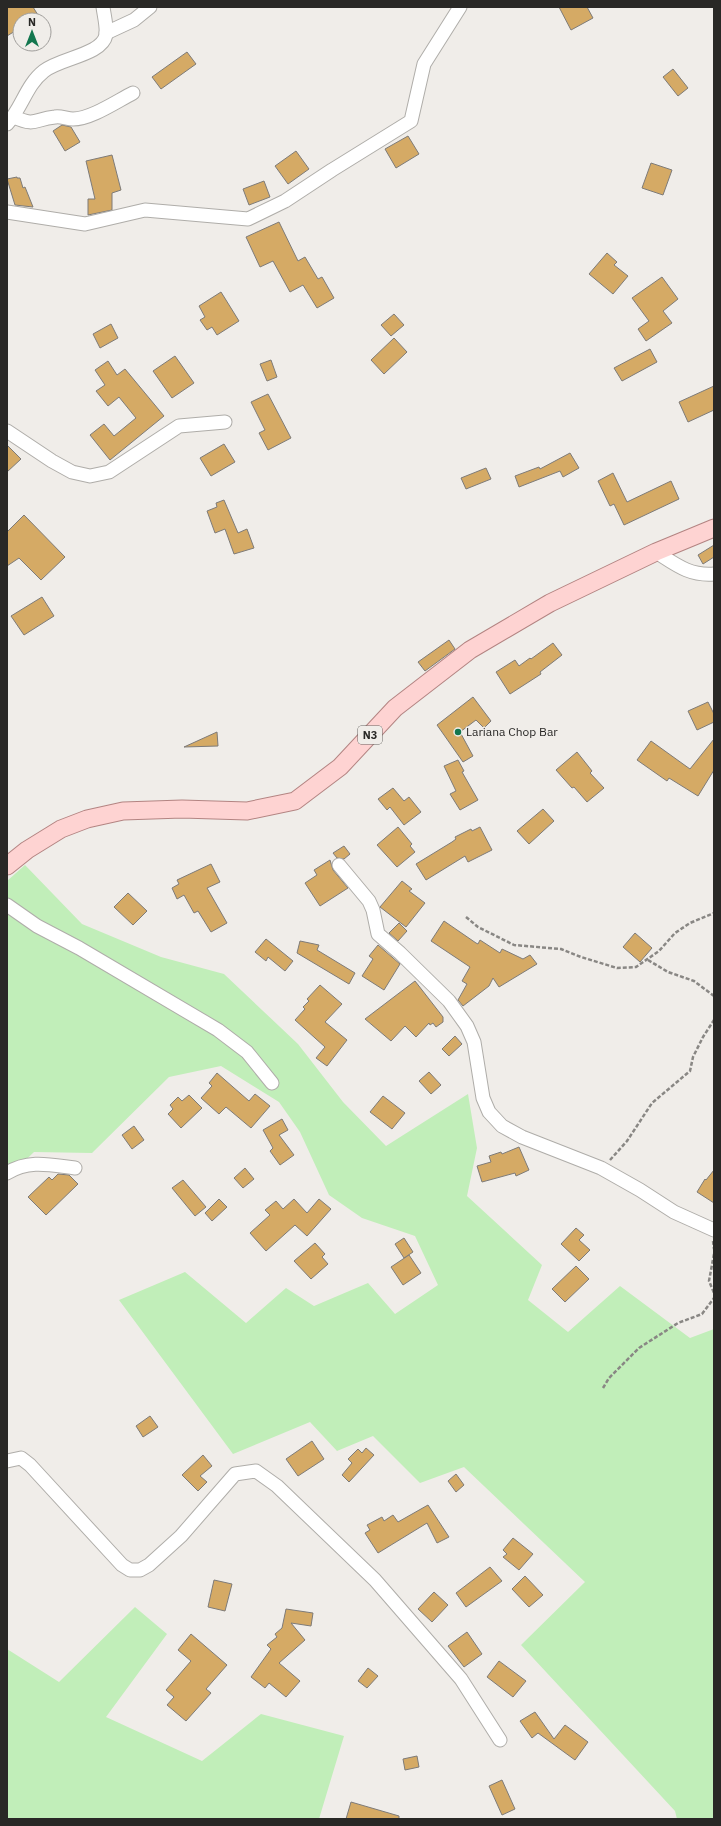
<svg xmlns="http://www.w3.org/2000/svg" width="721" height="1826" font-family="'IBM Plex Sans',sans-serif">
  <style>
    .green { fill: #c1eeb9 }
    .building { fill: #d5aa65; stroke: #7e7b78 }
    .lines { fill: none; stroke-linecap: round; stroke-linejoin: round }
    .minor-casing { stroke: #afada9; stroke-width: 15 }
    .major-casing { stroke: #b38482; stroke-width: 19 }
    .path { stroke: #898784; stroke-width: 2.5; stroke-dasharray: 4 2; stroke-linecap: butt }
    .minor { stroke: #fff; stroke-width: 13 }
    .major { stroke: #fed3d2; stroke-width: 17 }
    .poi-dot { fill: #13764e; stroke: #f0ede9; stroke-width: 1.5 }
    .labels { text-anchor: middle; stroke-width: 3; stroke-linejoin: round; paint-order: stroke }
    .shield { fill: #f0ede9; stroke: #656360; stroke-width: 1 }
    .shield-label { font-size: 11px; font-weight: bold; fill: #292826 }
    .poi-label { font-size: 12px; fill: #292826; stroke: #f0ede9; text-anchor: start }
  </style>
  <rect width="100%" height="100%" fill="#f0ede9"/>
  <g class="green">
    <path d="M25 865 82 924 161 957 224 974 298 1044 343 1102 386 1146 468 1094 477 1148 467 1196 542 1265 528 1300 568 1332 620 1286 690 1338 714 1329V1819H677L675 1811 521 1645 585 1582 464 1467 420 1483 373 1436 337 1451 310 1422 233 1454 119 1300 185 1272 246 1323 286 1288 314 1306 368 1283 395 1314 438 1285 415 1236 362 1218 329 1195 300 1132 279 1102 221 1066 169 1077 92 1153 34 1152 7 1178V881Z"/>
    <path d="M135 1607 167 1634 106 1717 202 1761 261 1714 344 1736 319 1819H7V1649L59 1682Z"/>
  </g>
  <g class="building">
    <path d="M7 7H33L41 20H20V28L7 36Z"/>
    <path d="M559 7H587L593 18 571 30Z"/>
    <path d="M187 52 196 64 161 89 152 77Z"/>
    <path d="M673 69 688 88 678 96 663 77Z"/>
    <path d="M62 125 71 127 80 142 65 151 53 131Z"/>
    <path d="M408 136 419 154 396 168 385 149Z"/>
    <path d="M296 151 309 169 288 184 275 166Z"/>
    <path d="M112 155 121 190 112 193V210L88 215V199H95L86 161Z"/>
    <path d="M651 163 672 170 663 195 642 188Z"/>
    <path d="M17 177V178H20L23 188 25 187 33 207 15 205 7 179Z"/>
    <path d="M264 181 270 197 249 205 243 189Z"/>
    <path d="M279 222 298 261 305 257 318 279 322 277 334 298 317 308 303 285 290 292 273 261 260 267 246 237Z"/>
    <path d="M607 253 617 262 614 265 628 276 613 294 589 274Z"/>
    <path d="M662 277 678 299 663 311 672 323 646 341 638 329 649 321 632 298Z"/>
    <path d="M221 292 239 321 217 335 212 327 207 330 200 320 205 317 199 306Z"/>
    <path d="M394 314 404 325 391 336 381 325Z"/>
    <path d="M111 324 118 338 100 348 93 334Z"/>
    <path d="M394 338 407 352 384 374 371 360Z"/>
    <path d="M650 349 657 362 622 381 614 368Z"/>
    <path d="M175 356 194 383 172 398 153 371Z"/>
    <path d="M271 360 277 377 267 381 260 364Z"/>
    <path d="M108 361 117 375 125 369 164 416 110 460 90 435 104 424 114 436 136 418 119 397 108 406 96 391 105 385 95 370Z"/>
    <path d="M714 386V410L688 422 679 402Z"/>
    <path d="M268 394 291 438 268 450 259 433 265 430 251 402Z"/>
    <path d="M224 444 235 462 211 476 200 458Z"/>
    <path d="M7 445 21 459 7 472Z"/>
    <path d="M570 453 579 468 563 477 560 471 519 487 515 476 539 467 540 469Z"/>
    <path d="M486 468 491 479 466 489 461 478Z"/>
    <path d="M613 473 627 502 671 481 679 499 624 525 614 504 610 506 598 481Z"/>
    <path d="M224 500 238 533 247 529 254 548 234 554 225 529 215 533 207 511 217 507 216 503Z"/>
    <path d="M24 515 65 557 41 580 19 558 7 566V532Z"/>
    <path d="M714 545V557L703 564 698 555Z"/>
    <path d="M42 597 54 616 24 635 11 616Z"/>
    <path d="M449 640 455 649 425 671 418 662Z"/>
    <path d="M553 643 562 655 540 672 541 674 510 694 496 672 515 660 519 666 530 658 531 659Z"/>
    <path d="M473 697 491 721 484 728 476 720 460 732 473 756 463 762 437 725Z"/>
    <path d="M708 702 714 714V722L697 730 688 711Z"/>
    <path d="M217 732 218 746 184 747Z"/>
    <path d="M714 739V770L698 796 669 778 667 781 637 760 651 741 690 769Z"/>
    <path d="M577 752 592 771 590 773 604 788 587 802 574 787 572 788 556 770Z"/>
    <path d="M458 760 464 771 462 772 478 800 460 810 450 794 456 791 444 766Z"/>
    <path d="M393 788 404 801 409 797 421 812 404 825 390 807 387 810 378 799Z"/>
    <path d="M543 809 554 821 529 844 517 831Z"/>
    <path d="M398 827 412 844 410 846 415 852 397 867 377 845Z"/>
    <path d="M480 827 492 850 468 862 465 856 426 880 416 864 452 842 456 839 455 837 471 829 472 831Z"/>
    <path d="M344 846 350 854 344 859 337 858 333 853Z"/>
    <path d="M330 860 333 870 348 888 320 906 305 883 317 875 314 870Z"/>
    <path d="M211 864 220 882 207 888 227 923 211 932 198 911 194 913 184 895 177 899 172 888 179 884 177 880Z"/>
    <path d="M402 881 412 889 409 891 425 903 406 927 380 907Z"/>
    <path d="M128 893 147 911 133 925 114 907Z"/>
    <path d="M444 921 476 943 478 944 480 940 500 953 502 949 523 959 530 955 537 964 499 987 493 978 489 986 463 1006 458 1000 467 984 462 981 470 967 431 941Z"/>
    <path d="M399 923 407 931 398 941 389 933Z"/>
    <path d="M635 933 652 948 640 962 623 947Z"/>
    <path d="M266 939 293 961 285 971 268 957 266 961 255 952Z"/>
    <path d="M300 941 319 945 317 950 355 973 349 984 297 953Z"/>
    <path d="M378 945 400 964 384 990 362 976 373 959 369 956Z"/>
    <path d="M415 981 443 1017V1022L436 1027 433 1023 430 1025 429 1023 416 1037 405 1026 391 1041 365 1019Z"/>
    <path d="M320 985 342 1004 325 1022 347 1040 327 1066 316 1058 325 1047 295 1020 305 1009 303 1007 309 1001 307 999Z"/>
    <path d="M455 1036 462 1044 449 1056 442 1049Z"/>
    <path d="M429 1072 441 1085 431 1094 419 1081Z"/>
    <path d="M217 1073 249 1101 255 1094 270 1106 251 1128 226 1107 219 1114 201 1098 212 1086 209 1083Z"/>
    <path d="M189 1095 202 1108 181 1128 168 1114 173 1109 170 1105 178 1097 182 1101Z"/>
    <path d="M383 1096 405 1113 392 1129 370 1112Z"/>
    <path d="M282 1119 288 1130 279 1135 294 1155 280 1165 270 1151 273 1148 263 1130Z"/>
    <path d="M134 1126 144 1140 132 1149 122 1135Z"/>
    <path d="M519 1147 529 1170 516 1176 515 1173 482 1182 477 1166 491 1162 489 1156 501 1152 502 1154Z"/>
    <path d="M245 1168 254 1179 243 1188 234 1178Z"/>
    <path d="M714 1170V1203L697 1192 705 1179 706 1180Z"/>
    <path d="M58 1174 69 1175 78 1184 46 1215 28 1197 49 1177 52 1180Z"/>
    <path d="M183 1180 206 1207 195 1216 172 1188Z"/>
    <path d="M219 1199 227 1207 212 1221 205 1213Z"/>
    <path d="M294 1199 307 1213 319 1199 331 1209 307 1236 295 1225 266 1251 250 1233 270 1215 265 1210 276 1201 283 1209Z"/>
    <path d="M576 1228 584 1235 579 1240 590 1250 579 1261 561 1244Z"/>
    <path d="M404 1238 413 1252 404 1258 395 1244Z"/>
    <path d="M315 1243 325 1254 322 1257 328 1264 311 1279 294 1261Z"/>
    <path d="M409 1255 421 1273 403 1285 391 1267Z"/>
    <path d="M576 1266 589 1279 565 1302 552 1289Z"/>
    <path d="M150 1416 158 1427 143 1437 136 1426Z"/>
    <path d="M312 1441 324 1459 298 1476 286 1459Z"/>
    <path d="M366 1448 374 1455 349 1482 342 1475 352 1463 348 1459 358 1449 362 1453Z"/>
    <path d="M203 1455 212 1466 200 1476 207 1482 198 1491 182 1475Z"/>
    <path d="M456 1474 464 1485 456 1492 448 1481Z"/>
    <path d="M428 1505 449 1537 437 1543 427 1523 378 1553 365 1533 370 1530 367 1525 382 1517 384 1521 393 1515 398 1522Z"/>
    <path d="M513 1538 533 1554 519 1570 503 1557 507 1554 503 1550Z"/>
    <path d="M490 1567 502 1581 466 1607 456 1593Z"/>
    <path d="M525 1576 543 1595 529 1607 512 1589Z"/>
    <path d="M214 1580 232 1584 225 1611 208 1607Z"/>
    <path d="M434 1592 448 1605 432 1622 418 1609Z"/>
    <path d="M286 1609 313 1613 311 1626 291 1623 305 1640 279 1663 300 1681 286 1697 269 1683 265 1688 251 1677 271 1649 267 1645 277 1637 275 1634 282 1628Z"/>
    <path d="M467 1632 482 1654 464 1667 448 1646Z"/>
    <path d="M191 1634 227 1665 206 1689 211 1693 186 1721 167 1705 174 1697 166 1690 191 1661 178 1650Z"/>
    <path d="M499 1661 526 1681 513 1697 487 1677Z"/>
    <path d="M368 1668 378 1676 367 1688 358 1681Z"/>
    <path d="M535 1712 554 1739 565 1725 588 1742 575 1760 538 1733 532 1738 520 1721Z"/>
    <path d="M417 1756 419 1767 405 1770 403 1759Z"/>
    <path d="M502 1780 515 1809 502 1815 489 1786Z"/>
    <path d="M351 1802 399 1816V1819H346Z"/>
  </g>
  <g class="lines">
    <defs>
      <g id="minor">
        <path d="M106 33 134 20 150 7"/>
        <path d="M14 117C36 127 34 119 55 117 61 116 67 119 73 119 91 119 117 101 133 93"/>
        <path d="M7 124C22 108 26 85 44 71 60 58 102 55 106 35 107 26 104 15 103 7"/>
        <path d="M7 212 85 224 145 210 248 219 285 201 332 170 411 121 424 64 460 7"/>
        <path d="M7 431 52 461 72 472 90 476 109 472 179 426 225 422"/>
        <path d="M656 552C675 564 689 576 714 574"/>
        <path d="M339 865 369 901 373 910 378 934 400 953 449 1001 467 1026 474 1042 483 1098 489 1112 502 1126 522 1137 601 1168 640 1190 674 1212 714 1230"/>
        <path d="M7 905 37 926 79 948 218 1030 247 1052 272 1083"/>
        <path d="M7 1173C29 1159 51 1165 75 1168"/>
        <path d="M7 1461 21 1458 30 1465 122 1565 130 1570H140L149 1565 181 1536 235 1474 256 1471 277 1486 375 1580 461 1679 500 1740"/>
      </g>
      <path id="major" d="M7 866 27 850 61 829 87 819 123 811 182 809 247 811 295 801 340 767 395 708 470 650 550 603 656 552 714 528"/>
    </defs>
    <use href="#minor" class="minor-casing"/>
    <use href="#major" class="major-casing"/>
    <g class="path">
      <path d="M466 917 478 927 514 945 561 949 581 957 617 968 636 967 659 951 675 933 690 923 714 913"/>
      <path d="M648 960 668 972 694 981 714 996"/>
      <path d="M610 1160 627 1141 652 1103 690 1071 693 1057 703 1037 714 1020"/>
      <path d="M713 1241 714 1249"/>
      <path d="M714 1254 709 1281 714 1293"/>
      <path d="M603 1388 609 1378 639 1348 678 1323 702 1314 714 1298"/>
    </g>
    <use href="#minor" class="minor"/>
    <use href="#major" class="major"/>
  </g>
  <circle class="poi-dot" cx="458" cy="732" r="4"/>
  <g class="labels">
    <rect class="shield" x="358" y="726" width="24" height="18" rx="3"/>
    <g class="shield-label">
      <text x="370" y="739">N3</text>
    </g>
    <g class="poi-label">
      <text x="466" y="736">Lariana Chop Bar</text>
    </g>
  </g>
  <rect width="721" height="1826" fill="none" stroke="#292826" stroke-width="16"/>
  <g transform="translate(32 32)"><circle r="19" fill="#f0ede9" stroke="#a09e9b"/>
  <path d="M0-3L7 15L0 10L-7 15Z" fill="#13764e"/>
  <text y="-6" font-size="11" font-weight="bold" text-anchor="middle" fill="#292826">N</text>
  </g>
</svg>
